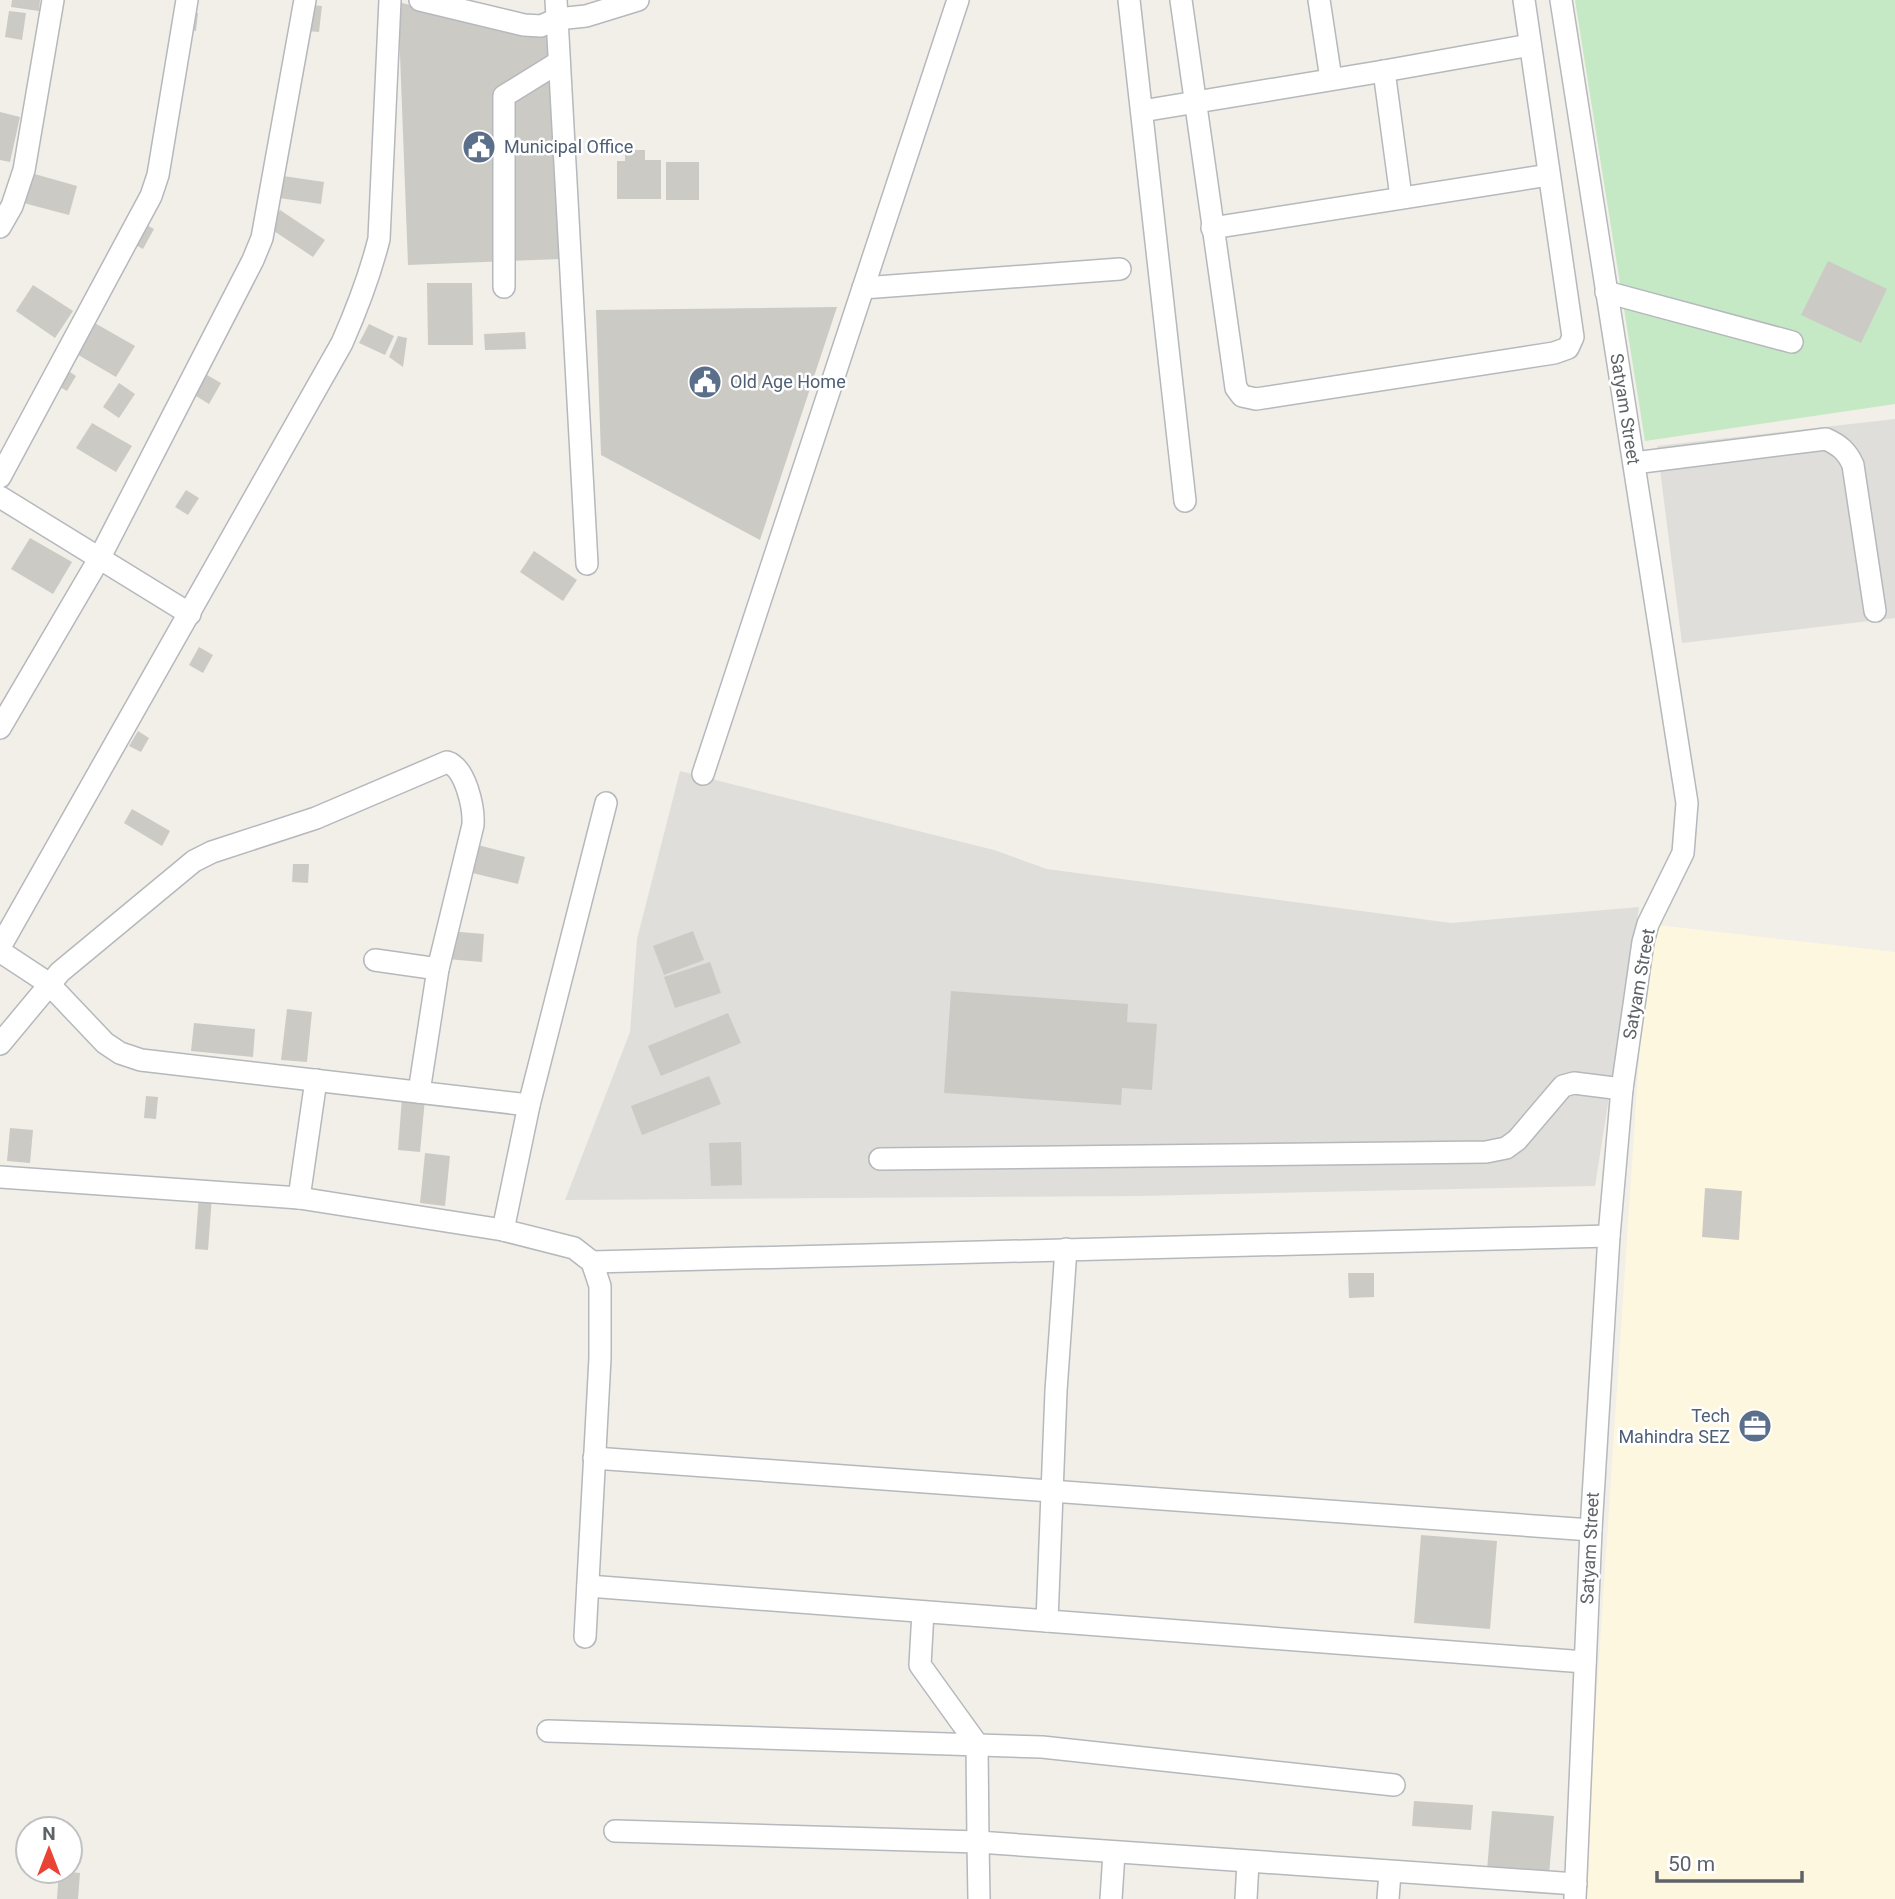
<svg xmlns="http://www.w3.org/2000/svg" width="1895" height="1899" font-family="Roboto,sans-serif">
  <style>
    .commercial { fill: #fef7e0 }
    .industrial { fill: #e0deda }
    .green { fill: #c5e8c5 }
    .building { fill: #cccac5 }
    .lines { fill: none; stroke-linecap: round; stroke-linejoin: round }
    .minor-casing { stroke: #b5b8bc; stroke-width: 24 }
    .minor { stroke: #fff; stroke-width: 21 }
    .labels { text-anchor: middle; stroke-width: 5; stroke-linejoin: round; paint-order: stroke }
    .service-label { font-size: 18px; fill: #4e5e75; stroke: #fff; text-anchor: start }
    .street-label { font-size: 18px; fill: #5f6368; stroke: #fff }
  </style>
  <rect width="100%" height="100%" fill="#f1efe8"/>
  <path class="commercial" d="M1648 924 1895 952V1899H1583Z"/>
  <g class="industrial">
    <path d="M1895 419V618L1682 643 1657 446Z"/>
    <path d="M680 771 994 850 1047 869 1451 923 1639 907 1595 1186 1138 1196 565 1200 630 1032 637 939Z"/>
  </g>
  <path class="green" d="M1575 0H1895V404L1645 441Z"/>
  <g class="building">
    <path d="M12 0H40L39 11 11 7Z"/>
    <path d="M398 2 530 34 548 35 560 259 408 265Z"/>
    <path d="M312 5 322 6 319 32 308 31Z"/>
    <path d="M9 11 26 13 22 40 5 37Z"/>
    <path d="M189 12 198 13 196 31 187 30Z"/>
    <path d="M0 112 20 117 10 162 0 160Z"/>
    <path d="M625 150H645V160H661V199H617V161H625Z"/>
    <rect x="666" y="162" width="33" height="38"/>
    <path d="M24 171 77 186 69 215 16 201Z"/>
    <path d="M283 176 324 182 321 204 279 198Z"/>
    <path d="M280 210 325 240 313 257 268 227Z"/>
    <path d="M143 223 154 229 143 249 132 243Z"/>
    <path d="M1828 261 1887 289 1861 343 1801 315Z"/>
    <path d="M427 283H472L473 345H428Z"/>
    <path d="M33 285 73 311 55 338 16 311Z"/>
    <path d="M837 307 760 540 601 455 596 310Z"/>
    <path d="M93 322 135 346 116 377 75 353Z"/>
    <path d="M369 324 394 336 385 355 359 343Z"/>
    <path d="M525 332 526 349 485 350 484 334Z"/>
    <path d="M398 336 407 338 403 367 389 357Z"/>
    <path d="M64 368 76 376 67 391 55 384Z"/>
    <path d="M200 371 221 383 209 404 188 391Z"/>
    <path d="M119 383 135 394 119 418 103 407Z"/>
    <path d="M92 423 132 446 116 472 76 448Z"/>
    <path d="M186 490 199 498 188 515 175 507Z"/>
    <path d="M30 538 72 562 53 594 11 569Z"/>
    <path d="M534 551 577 580 563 601 520 572Z"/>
    <path d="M199 647 213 655 203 673 189 665Z"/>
    <path d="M138 731 149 738 141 752 129 746Z"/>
    <path d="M132 809 170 831 162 846 124 823Z"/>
    <path d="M470 843 525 857 518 884 464 871Z"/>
    <path d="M293 864H309L308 883 292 882Z"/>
    <path d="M449 931 484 934 482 962 447 959Z"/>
    <path d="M693 931 704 960 664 975 653 946Z"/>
    <path d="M710 962 721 993 675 1008 664 977Z"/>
    <path d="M951 991 1128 1004 1127 1022 1157 1024 1152 1090 1122 1088 1121 1105 944 1093Z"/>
    <path d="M287 1009 312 1012 307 1062 281 1060Z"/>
    <path d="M728 1013 741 1043 661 1076 648 1046Z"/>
    <path d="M194 1023 255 1029 253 1057 191 1051Z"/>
    <path d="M709 1076 721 1104 642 1135 631 1106Z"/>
    <path d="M146 1096 158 1097 156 1119 144 1118Z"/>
    <path d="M402 1097 425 1099 420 1152 398 1150Z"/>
    <path d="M10 1128 33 1130 30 1163 7 1161Z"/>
    <path d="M741 1142 742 1185 711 1186 709 1143Z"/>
    <path d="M425 1153 450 1156 445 1206 420 1203Z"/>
    <path d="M1705 1188 1742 1191 1739 1240 1702 1237Z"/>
    <path d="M199 1195 212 1196 208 1250 195 1249Z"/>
    <path d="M1348 1273H1374V1297L1349 1298Z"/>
    <path d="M1421 1535 1497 1541 1490 1629 1414 1623Z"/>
    <path d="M1414 1801 1473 1805 1471 1830 1412 1826Z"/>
    <path d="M1492 1811 1554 1816 1549 1875 1487 1870Z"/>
    <path d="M59 1871 80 1873 78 1899H57Z"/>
  </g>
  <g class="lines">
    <defs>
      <g id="minor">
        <path d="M420 0 524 25 541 26 557 19 586 16 638 0"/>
        <path d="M556 0 587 564"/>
        <path d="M1129 0 1185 501"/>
        <path d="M1181 0 1236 388 1242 396 1256 399 1554 353 1568 348 1573 337 1524 0"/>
        <path d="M1319 0 1331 79"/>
        <path d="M1561 0 1687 803 1683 853 1648 924 1643 942 1622 1089 1609 1236 1591 1530 1575 1899"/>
        <path d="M1384 71 1401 197"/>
        <path d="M1142 111 1384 71 1530 45"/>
        <path d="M0 227 12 206 24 170 53 0"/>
        <path d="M1212 228 1549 175"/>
        <path d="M504 287V96L559 62"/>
        <path d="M863 288 1120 269"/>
        <path d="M1606 292 1792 342"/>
        <path d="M1634 463 1826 439C1839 445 1847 451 1853 465L1875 611"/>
        <path d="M0 477 151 196 158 175 187 0"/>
        <path d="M0 497 190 614"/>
        <path d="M0 728 99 559 253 260 262 238 305 0"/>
        <path d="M703 774 958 0"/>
        <path d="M0 947 342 343C357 309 370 275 379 239L390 0"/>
        <path d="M0 949 4 954 48 983 105 1043 120 1053 141 1060 529 1105"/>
        <path d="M375 960 438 969"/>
        <path d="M0 1044 60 972 194 861 212 852 316 818 447 762C466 768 474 808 473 825L438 969 419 1092"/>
        <path d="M880 1159 1486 1152 1506 1148 1517 1140 1563 1086 1574 1083 1622 1089"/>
        <path d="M0 1177 299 1198 503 1230 574 1248 592 1262 600 1286V1358L585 1637"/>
        <path d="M299 1198 316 1080"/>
        <path d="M503 1230 529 1105 606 803"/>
        <path d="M592 1262 1609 1236"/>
        <path d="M594 1458 1591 1530"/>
        <path d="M588 1586 1585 1662"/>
        <path d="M923 1612 920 1665 977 1744 978 1842 1576 1884"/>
        <path d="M1047 1621 1056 1391 1066 1249"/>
        <path d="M548 1731 1042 1747 1394 1785"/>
        <path d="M615 1831 978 1842 979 1899"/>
        <path d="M1111 1899 1114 1853"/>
        <path d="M1246 1899 1248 1862"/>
        <path d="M1388 1899 1390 1872"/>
      </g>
    </defs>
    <use href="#minor" class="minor-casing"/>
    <use href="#minor" class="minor"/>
  </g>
  <defs>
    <symbol id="civic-disc" viewBox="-11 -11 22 22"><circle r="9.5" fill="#5c6f8a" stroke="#fff"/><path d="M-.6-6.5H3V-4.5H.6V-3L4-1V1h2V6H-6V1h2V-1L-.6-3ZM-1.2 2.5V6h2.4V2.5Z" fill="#fff"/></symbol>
    <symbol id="office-disc" viewBox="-11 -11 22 22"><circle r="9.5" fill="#5c6f8a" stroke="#fff"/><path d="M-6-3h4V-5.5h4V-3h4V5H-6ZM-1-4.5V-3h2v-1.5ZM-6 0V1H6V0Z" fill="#fff"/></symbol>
  </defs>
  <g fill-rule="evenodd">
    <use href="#civic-disc" x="460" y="128" width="38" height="38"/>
    <use href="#civic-disc" x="686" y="363" width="38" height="38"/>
    <use href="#office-disc" x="1736" y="1407" width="38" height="38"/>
  </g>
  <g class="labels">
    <g class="service-label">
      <text x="504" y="153">Municipal Office</text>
      <text x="730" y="388">Old Age Home</text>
      <text x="1730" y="1422" text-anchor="end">Tech<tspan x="1730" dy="21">Mahindra SEZ</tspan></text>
    </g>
    <g class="street-label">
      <text transform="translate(1625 409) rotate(81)" y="6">Satyam Street</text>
      <text transform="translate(1639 984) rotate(-80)" y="6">Satyam Street</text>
      <text transform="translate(1590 1548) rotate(-87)" y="6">Satyam Street</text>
    </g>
  </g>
  <g transform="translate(49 1850)"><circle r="33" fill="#ffffff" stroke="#bfc1c3" stroke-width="2"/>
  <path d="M0-5L12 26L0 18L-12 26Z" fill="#ea4335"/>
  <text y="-10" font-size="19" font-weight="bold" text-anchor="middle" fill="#5f6368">N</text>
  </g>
  <path d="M1657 1871v10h145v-10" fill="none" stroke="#5f6368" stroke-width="3.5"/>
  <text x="1668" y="1871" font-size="21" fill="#5f6368" stroke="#ffffff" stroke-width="5" paint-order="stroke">50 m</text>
</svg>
